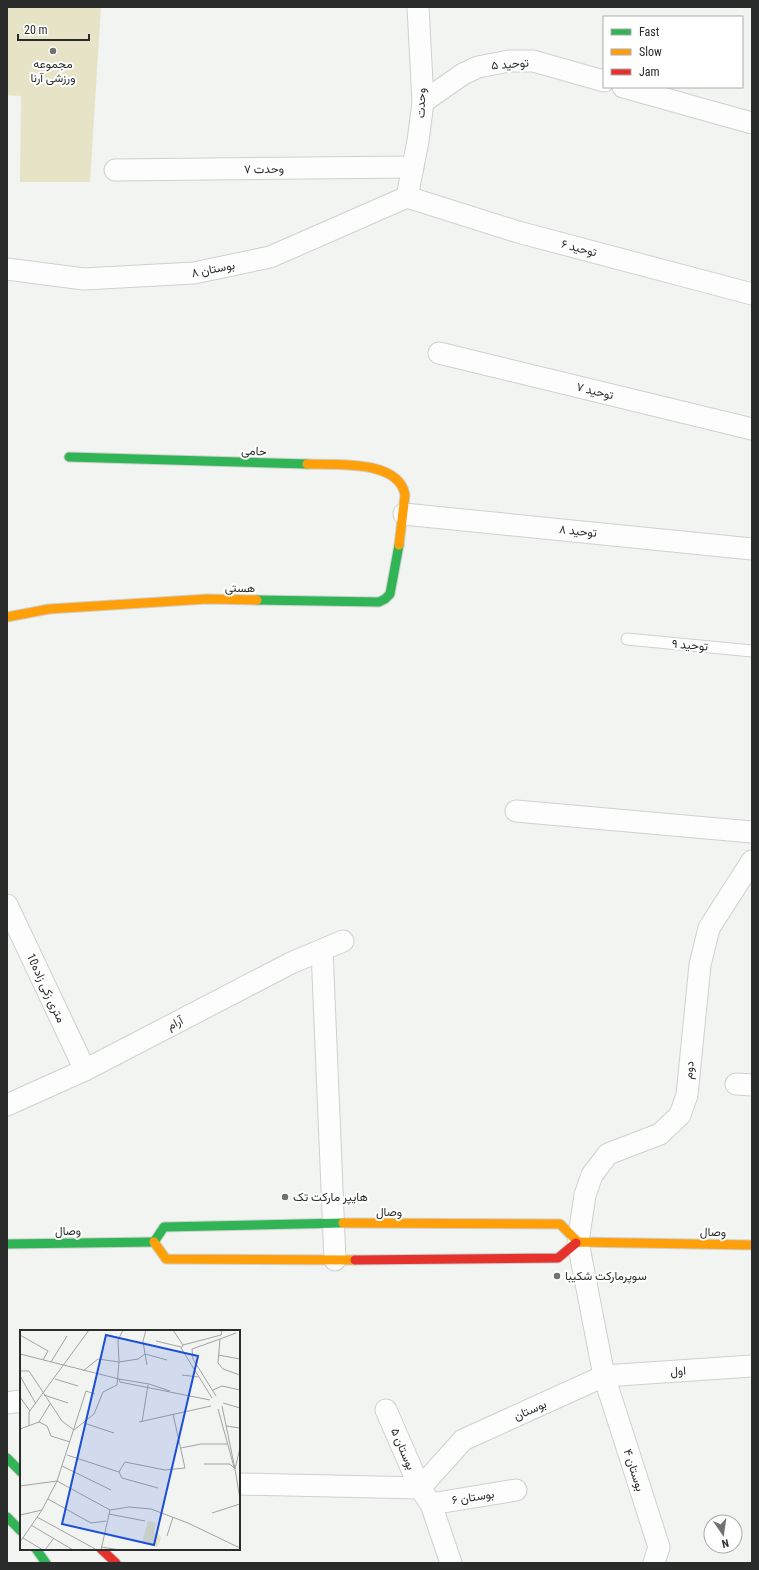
<svg xmlns="http://www.w3.org/2000/svg" width="759" height="1570" font-family="'Roboto Condensed',Vazirmatn,sans-serif">
  <style>
    .green { fill: #e6e3c7 }
    .lines { fill: none; stroke-linecap: round; stroke-linejoin: round }
    .lane-casing { stroke: #ced1ce; stroke-width: 13 }
    .street-casing { stroke: #ced1ce; stroke-width: 23 }
    .fast-casing { stroke: #ced1ce; stroke-width: 11 }
    .slow-casing { stroke: #ced1ce; stroke-width: 11 }
    .jam-casing { stroke: #ced1ce; stroke-width: 11 }
    .lane { stroke: #fdfdfd; stroke-width: 11 }
    .street { stroke: #fdfdfd; stroke-width: 21 }
    .fast { stroke: #30b455; stroke-width: 9 }
    .slow { stroke: #ff9f0a; stroke-width: 9 }
    .jam { stroke: #e5322d; stroke-width: 9 }
    .poi-dot { fill: #707270; stroke: #fff; stroke-width: 1.5 }
    .labels { text-anchor: middle; stroke-width: 4; stroke-linejoin: round; paint-order: stroke }
    .poi-label { font-size: 12px; fill: #2a2c2b; stroke: #fff; text-anchor: start }
    .street-label { font-size: 12px; fill: #2a2c2b; stroke: #fff }
    .inset-road { fill: none; stroke: #a1a4a2; stroke-width: 1 }
    .view { fill: #1d4ed8; fill-opacity: 0.15; stroke: #1d4ed8; stroke-width: 2 }
    .inset-edge { fill: none; stroke: #2a2c2b; stroke-width: 2 }
  </style>
  <rect width="100%" height="100%" fill="#f1f4f1"/>
  <path class="green" d="M7 7H101L90 182H20L21 96 7 95Z"/>
  <g class="lines">
    <defs>
      <path id="lane" d="M627 639 752 651"/>
      <g id="street">
        <path d="M623 87 752 123"/>
        <path d="M423 102 463 74 478 67 509 61H533L604 81"/>
        <path d="M115 170 413 167"/>
        <path d="M407 197 518 232 752 294"/>
        <path d="M407 197 418 141 423 102 418 7"/>
        <path d="M7 269 84 279 194 273 270 257 407 197"/>
        <path d="M439 353 752 429"/>
        <path d="M404 514 752 549"/>
        <path d="M516 811 752 832"/>
        <path d="M7 905 85 1070"/>
        <path d="M322 950 335 1260"/>
        <path d="M736 1084 752 1085"/>
        <path d="M7 1105 85 1070 291 963 343 941"/>
        <path d="M7 1403 21 1401"/>
        <path d="M239 1484 420 1488 386 1410"/>
        <path d="M431 1504 516 1490"/>
        <path d="M451 1563 431 1504 420 1488 463 1440 604 1376 752 1366"/>
        <path d="M654 1563 659 1547 604 1376 578 1242 585 1195 592 1175 608 1154 660 1134 680 1115 687 1095 700 965 709 928 752 861"/>
      </g>
      <g id="fast">
        <path d="M69 457 307 464"/>
        <path d="M257 600 379 602 385 599 390 594 399 545"/>
        <path d="M154 1242 164 1227 343 1223"/>
        <path d="M7 1244 154 1242"/>
        <path d="M7 1458 21 1472"/>
        <path d="M7 1517 21 1531"/>
        <path d="M36 1549 46 1563"/>
      </g>
      <g id="slow">
        <path d="M307 464C334 465 399 459 405 495L399 545"/>
        <path d="M7 617 49 609 207 599 257 600"/>
        <path d="M343 1223 560 1224 578 1242"/>
        <path d="M154 1242 166 1259 355 1260"/>
        <path d="M576 1243 578 1242 752 1245"/>
      </g>
      <g id="jam">
        <path d="M355 1260 558 1258 576 1243"/>
        <path d="M101 1549 116 1563"/>
      </g>
    </defs>
    <use href="#lane" class="lane-casing"/>
    <use href="#street" class="street-casing"/>
    <use href="#fast" class="fast-casing"/>
    <use href="#slow" class="slow-casing"/>
    <use href="#jam" class="jam-casing"/>
    <use href="#lane" class="lane"/>
    <use href="#street" class="street"/>
    <use href="#fast" class="fast"/>
    <use href="#slow" class="slow"/>
    <use href="#jam" class="jam"/>
  </g>
  <g class="poi-dot">
    <circle cx="53" cy="51" r="4"/>
    <circle cx="285" cy="1197" r="4"/>
    <circle cx="557" cy="1276" r="4"/>
  </g>
  <g class="labels">
    <g class="poi-label">
      <text x="53" y="68" text-anchor="middle">مجموعه<tspan x="53" dy="14">ورزشی آرنا</tspan></text>
      <text x="293" y="1201">هایپر مارکت تک</text>
      <text x="565" y="1280">سوپرمارکت شکیبا</text>
    </g>
    <g class="street-label">
      <text transform="translate(510 64) rotate(-5)" y="4">توحید ۵</text>
      <text transform="translate(421 103) rotate(-88)" y="4">وحدت</text>
      <text transform="translate(264 169) rotate(-1)" y="4">وحدت ۷</text>
      <text transform="translate(579 248) rotate(15)" y="4">توحید ۶</text>
      <text transform="translate(213 269) rotate(-11)" y="4">بوستان ۸</text>
      <text transform="translate(595 391) rotate(14)" y="4">توحید ۷</text>
      <text transform="translate(254 451) rotate(2)" y="4">حامی</text>
      <text transform="translate(578 531) rotate(6)" y="4">توحید ۸</text>
      <text transform="translate(240 588) rotate(1)" y="4">هستی</text>
      <text transform="translate(690 645) rotate(5)" y="4">توحید ۹</text>
      <text transform="translate(46 988) rotate(65)" y="4">10متری زکی زاده</text>
      <text transform="translate(175 1023) rotate(-27)" y="4">آرام</text>
      <text transform="translate(689 1070) rotate(-84)" y="4">دوم</text>
      <text x="389" y="1216">وصال</text>
      <text transform="translate(68 1231) rotate(-1)" y="4">وصال</text>
      <text transform="translate(713 1232) rotate(1)" y="4">وصال</text>
      <text transform="translate(678 1371) rotate(-4)" y="4">اول</text>
      <text transform="translate(530 1410) rotate(-24)" y="4">بوستان</text>
      <text transform="translate(403 1449) rotate(67)" y="4">بوستان ۵</text>
      <text transform="translate(634 1470) rotate(72)" y="4">بوستان ۴</text>
      <text transform="translate(473 1497) rotate(-9)" y="4">بوستان ۶</text>
    </g>
  </g>
  <g transform="translate(20 1330)">
    <rect width="220" height="220" fill="#f1f4f1"/>
    <path d="M128 191 136 193 134 203 139 204 141 208 138 217 122 213Z" fill="#e6e3c7"/>
    <path class="inset-road" d="M153 0 163 15M0 5 28 21 23 30M200 9 216 3M136 11 161 17M0 24 99 49 100 52 190 70M198 25 220 29M31 32 47 6M127 35 125 24 147 30M0 41H9L42 91 54 100M63 41 78 29 99 32 118 29 125 24 123 11 126 0M162 45 178 47M0 46 16 74M35 49 58 56M99 49 129 54 150 61M193 60 202 56 220 60M24 65 48 73M196 66 173 29 172 19 200 9 198 33 203 39 220 45M0 67 10 81M192 68 161 18 163 15 201 5 202 0M203 73 220 78M202 76 215 139M198 79 214 137M19 92 30 74M119 92 191 76M122 92 128 55M64 93 94 103M9 96V82L69 0M206 96 220 98M0 99 19 92 27 96 31 106 50 112M54 100 74 84 83 62 97 55 99 32 98 10 103 0M161 118 181 114H207M220 118 215 139 220 169M47 125 99 142M184 134H210L214 138M42 136 91 160M99 142 105 132 145 140 165 138 153 84M99 142 102 148 138 158M0 156 37 151 90 180M28 169 71 193 86 191M90 180 109 177 131 179 168 193 220 218M192 183 220 174M89 184 125 191M0 185 22 180M17 187 77 220M11 195 53 220M147 206 153 187M3 208 23 220M0 212 22 180 37 151 66 61 75 64M81 217 100 220M25 220 34 208M81 220 90 180"/>
    <path class="view" d="M86 5 178 26 134 215 42 194Z"/>
    <rect width="220" height="220" class="inset-edge"/>
  </g>
  <rect width="759" height="1570" fill="none" stroke="#2a2c2b" stroke-width="16"/>
  <rect x="603" y="16" width="140" height="72" fill="#ffffff" stroke="#aaabaa"/>
  <rect x="611" y="29" width="20" height="6" fill="#30b455" stroke="#aaabaa"/>
  <text x="639" y="36" font-size="12" fill="#2a2c2b">Fast</text>
  <rect x="611" y="49" width="20" height="6" fill="#ff9f0a" stroke="#aaabaa"/>
  <text x="639" y="56" font-size="12" fill="#2a2c2b">Slow</text>
  <rect x="611" y="69" width="20" height="6" fill="#e5322d" stroke="#aaabaa"/>
  <text x="639" y="76" font-size="12" fill="#2a2c2b">Jam</text>
  <g transform="translate(723 1534) rotate(167)"><circle r="19" fill="#ffffff" stroke="#aaabaa"/>
  <path d="M0-3L7 15L0 10L-7 15Z" fill="#707270"/>
  <text y="-6" font-size="11" font-weight="bold" text-anchor="middle" fill="#2a2c2b">N</text>
  </g>
  <path d="M18 34v6h71v-6" fill="none" stroke="#2a2c2b" stroke-width="2"/>
  <text x="24" y="34" font-size="12" fill="#2a2c2b" stroke="#ffffff" stroke-width="3" paint-order="stroke">20 m</text>
</svg>
